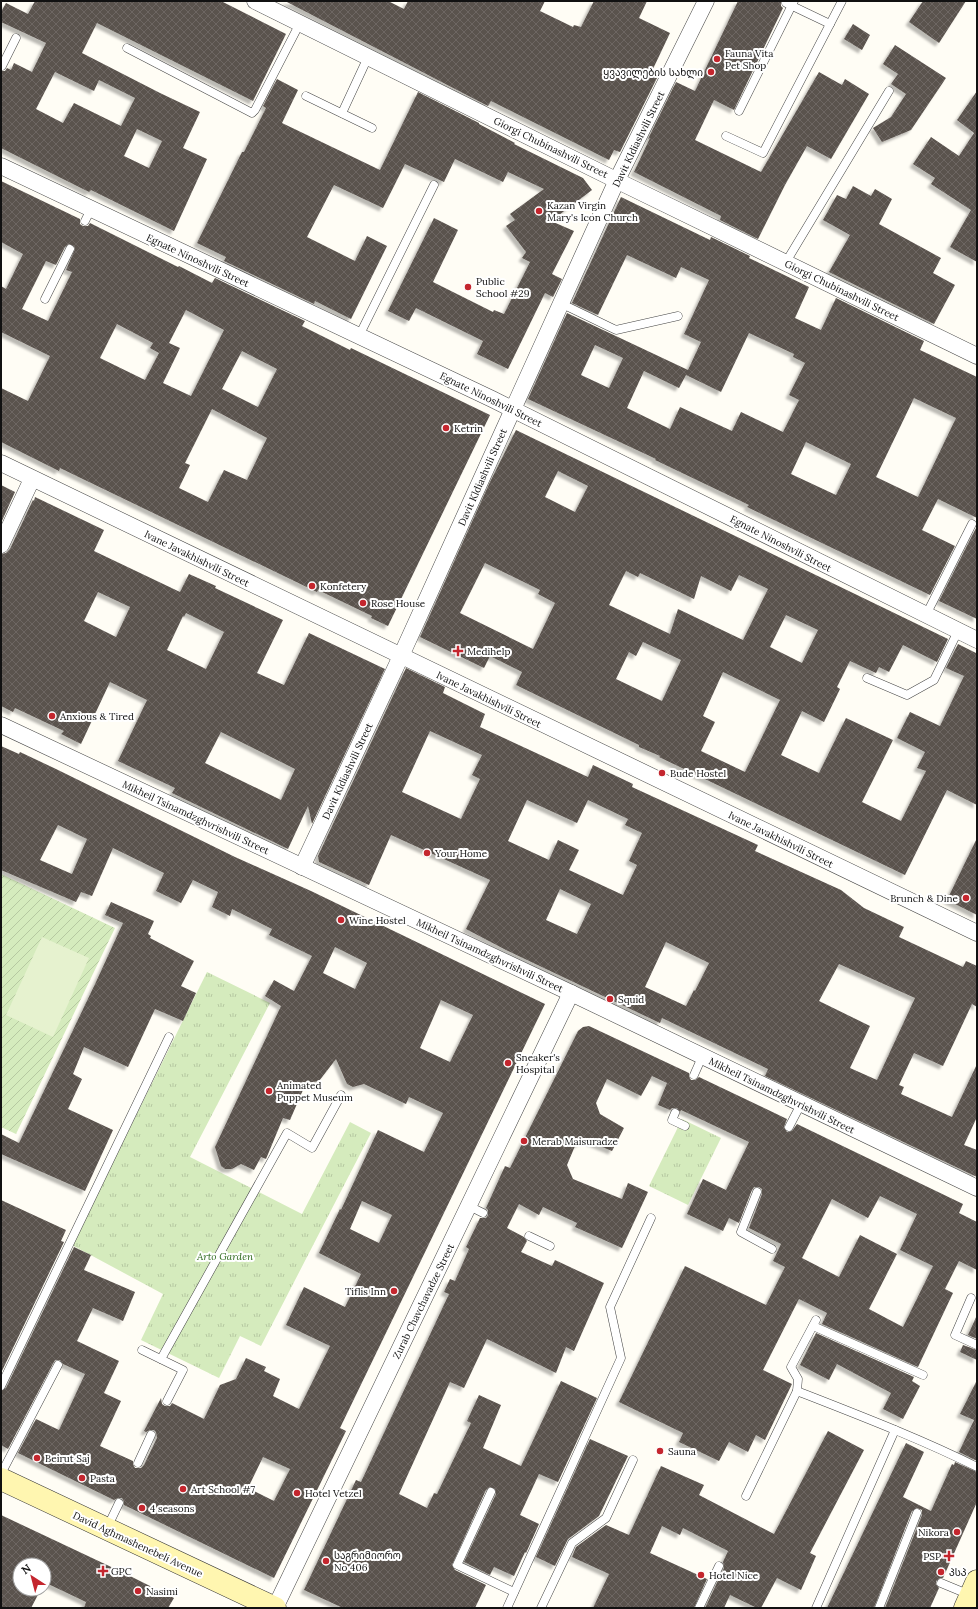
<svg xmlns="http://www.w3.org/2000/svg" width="978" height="1609" font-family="Lora,'Noto Sans Georgian',serif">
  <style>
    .grass { fill: url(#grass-tufts) }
    .garden { fill: url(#garden-furrows) }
    .pitch { fill: #e6f2cf }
    .building { fill: url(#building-cross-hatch); fill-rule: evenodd; filter: url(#shadow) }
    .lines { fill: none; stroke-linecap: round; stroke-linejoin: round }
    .lane-casing { stroke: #444; stroke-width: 9 }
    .street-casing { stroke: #444; stroke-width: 17 }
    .secondary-casing { stroke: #333; stroke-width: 23 }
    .lane { stroke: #fff; stroke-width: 8 }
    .street { stroke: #fff; stroke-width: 16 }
    .secondary { stroke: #fff6b0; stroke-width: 22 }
    .poi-dot { fill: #c4262e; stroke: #fff; stroke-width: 1.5 }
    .labels { text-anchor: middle; stroke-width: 4; stroke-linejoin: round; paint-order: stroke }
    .poi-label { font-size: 10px; fill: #111; stroke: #fff; text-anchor: start }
    .street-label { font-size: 10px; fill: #111; stroke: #fff }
    .park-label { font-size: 10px; font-style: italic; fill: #2f6b1f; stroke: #fff }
  </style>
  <defs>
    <pattern id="grass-tufts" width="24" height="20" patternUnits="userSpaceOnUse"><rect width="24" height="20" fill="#d5ebbd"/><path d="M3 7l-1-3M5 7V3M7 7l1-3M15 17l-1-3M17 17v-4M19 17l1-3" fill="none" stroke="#b6c8a1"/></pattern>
    <pattern id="garden-furrows" width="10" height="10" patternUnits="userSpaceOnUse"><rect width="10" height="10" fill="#d5ebbd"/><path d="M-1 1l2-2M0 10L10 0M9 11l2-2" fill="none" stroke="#b6c8a1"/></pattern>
    <pattern id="building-cross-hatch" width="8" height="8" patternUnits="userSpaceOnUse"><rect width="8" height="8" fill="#5a524d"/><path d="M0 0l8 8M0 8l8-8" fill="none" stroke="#6d6662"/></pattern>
    <filter id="shadow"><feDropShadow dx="-3.5" dy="3.5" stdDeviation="1" flood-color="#0004"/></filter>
  </defs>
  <rect width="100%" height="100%" fill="#fffdf5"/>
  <g class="grass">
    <path d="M207 972 270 1003 190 1157 302 1214 350 1122 371 1133 261 1346 240 1336 219 1378 141 1340 163 1294 72 1245Z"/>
    <path d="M682 1119 721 1138 688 1205 649 1186Z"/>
  </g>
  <path class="garden" d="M1 874 115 928 16 1134 1 1127Z"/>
  <path class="pitch" d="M42 937 89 958 53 1037 6 1015Z"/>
  <g class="building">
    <path d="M35 1H221L286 34 253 101 97 23 82 53 160 93 200 112 183 148 207 159 174 231 91 190 89 192 1 148V71H5L7 68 11 70 14 63 32 72 46 43 1 22V12L6 3 28 14ZM55 72 94 91 99 80 135 98 121 126 74 103 63 123 36 109ZM137 129 162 141 149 168 124 156Z"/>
    <path d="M285 1H388L404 9 408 1H545L540 11 573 27 574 25 581 27 594 1H647L639 18 670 33 652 71 659 74 620 152 614 150 609 160 491 101 488 106Z"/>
    <path d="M738 1H781V6L783 8 734 110 714 100 695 140 761 172 819 72 842 85 845 79 869 94 831 159 807 146 785 185 758 239 720 220 721 216 634 172 650 138 648 139 676 82 695 91Z"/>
    <path d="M923 1H966L939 43 909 22Z"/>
    <path d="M853 24 870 35 862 50 844 39Z"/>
    <path d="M895 45 946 78 911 130 882 142 873 128 891 117 906 94 891 84 898 74 883 64Z"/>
    <path d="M277 79 298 90 282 123 380 170 418 92 479 123V124L515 143 514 144 583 178 592 190 551 221 574 231 552 274 562 279 553 297 545 293 508 369 477 354 483 341 416 308 409 321 388 311 434 218 458 230 433 282 493 312 494 310 504 314 530 262 522 258 526 252 506 226 515 220 510 214 544 189 508 172 503 182 455 159 444 182 405 164 383 208 334 185 307 237 355 261 367 236 387 246 351 319 315 301 314 304 224 261 226 257 197 243 242 152H244L266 108 263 106Z"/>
    <path d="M977 91V262L950 247 971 210 931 184 935 178 913 164 931 137 959 156 974 133 957 120Z"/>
    <path d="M1 181 80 219V224L83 226H88L90 223 178 267 179 266 212 283 215 278 305 321 302 326 350 350 351 348 490 415 388 626 371 618 372 616 318 590 317 592 60 468 59 471 1 442V388L28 401 50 356 1 332V286L6 289 23 254 1 242ZM69 244 74 246 75 249 66 270 72 272 48 321 22 309 46 261 56 265 65 247ZM186 310 224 330 191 396 163 383 180 348 169 343ZM117 324 153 343 150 348 159 353 145 380 100 358ZM242 351 277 369 258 407 222 389ZM212 409 267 438 247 480 224 470 208 502 179 488 190 465 185 463Z"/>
    <path d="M853 186 871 196 875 189 892 199 879 224 941 258 933 273 955 285 934 324 829 272 850 235 823 220 837 195 846 199Z"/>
    <path d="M621 197 710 240 711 237 750 256 749 258 809 287 795 318 821 330 836 298 924 341 920 350 977 377V518L938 499 922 530 955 546 930 595 747 507 749 505 655 460 656 459 528 399 567 313 688 370 701 342 684 334 709 280 681 267 676 278 627 255 598 315 572 303ZM749 333 794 354 793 357 805 363 789 395 799 400 783 432 741 412 732 431 680 407 670 429 627 408 644 371 679 388 686 375 721 392ZM595 345 623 358 609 388 581 375ZM914 398 956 418 918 497 876 477ZM806 442 851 464 836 495 791 474Z"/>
    <path d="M516 430 948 639 937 662 903 645 889 672 879 667 876 673 850 661 837 687 840 689 824 722 802 711 781 755 819 773 846 718 893 740 862 802 901 821 926 771 917 768 925 752 897 738 910 712 940 726 964 676 946 668 958 644 976 653 977 650V805L947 790 905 875 659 757 660 756 639 747V745L516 685 522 672 490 656 484 668 420 637 490 482ZM558 471 588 486 575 512 545 497ZM485 563 540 590 538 594 555 603 533 649 460 613ZM626 571 638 577 640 573 694 599 701 576 731 591 739 575 768 589 743 640 678 609 670 634 609 605ZM786 615 818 630 802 663 770 647ZM643 642 681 660 662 701 616 679 629 652 636 656ZM723 672 780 700 745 772 701 751 715 722 703 716Z"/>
    <path d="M1 485 15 492 1 523Z"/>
    <path d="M35 497 104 530 94 551 180 592 189 574 216 586 215 588 283 620 257 673 284 685 309 633 385 669 312 824 308 806 288 849 172 793 175 788 118 761 147 700 110 682 81 744 61 734 64 731 15 708 13 712 1 706V554L6 553 10 549 33 500 34 501ZM98 592 130 607 116 637 84 621ZM186 613 224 632 206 669 167 650 183 616 184 617ZM221 732 295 769 281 800 205 763Z"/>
    <path d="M977 526V619L939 601Z"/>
    <path d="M406 668 445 687 443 693 485 714 480 727 588 777 593 765 633 784 632 787 758 845 755 851 841 890 864 908 904 927 899 937 963 967 966 961 977 966V1007L972 1004 943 1066 914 1053 899 1085 904 1087 901 1094 952 1117 977 1064V1117L964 1145 977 1150V1177L765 1076 768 1069 662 1018 660 1023 506 950 466 929 490 880 391 835 369 885 319 862 318 856ZM430 731 482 755 472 775 480 779 461 819 402 792ZM527 800 577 823 588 800 628 819 625 825 642 833 629 861 637 865 623 895 569 870 579 850 558 840 549 860 508 841ZM560 889 591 904 577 934 546 920ZM666 942 709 963 695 991 694 990 686 1006 645 987ZM839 964 915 998 877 1080 850 1068 870 1026 819 1001Z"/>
    <path d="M1 746 19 754 20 752 56 769 235 857 311 891 545 1004 340 1428 346 1431 274 1578 124 1505V1502L122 1498H118L114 1500 18 1453 36 1419 59 1430 85 1374 63 1364 60 1360H55L8 1449 1 1445V1391L6 1388 74 1247 91 1255 84 1270 135 1292 123 1321 93 1308 77 1341 119 1361 104 1393 121 1401 100 1446 133 1461V1464L135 1468H141L144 1465 157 1438 156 1432 154 1430H150L146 1432 144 1431 161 1398 162 1404 165 1406H170L172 1403 204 1419 220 1385 236 1379 246 1358 266 1367 264 1371 280 1379 273 1396 299 1409 330 1346 286 1325 304 1287 345 1307 361 1274 319 1253 340 1209 341 1210 378 1130 424 1152 443 1113 409 1097 406 1104 364 1084 353 1087 347 1084 336 1059 319 1081 306 1083 290 1120 283 1118 266 1159 261 1157 254 1170 241 1164 232 1169H225L221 1166 215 1147 281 1006 265 996 274 980 294 991 312 956 269 935 272 929 232 909 230 916 212 907 218 892 193 880 181 903 156 891 164 873 113 848 92 896 81 892 76 902 1 870ZM58 825 87 839 72 874 40 860ZM335 947 367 963 355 989 323 973ZM441 1000 473 1015 450 1062 420 1048ZM362 1201 392 1215 379 1243 350 1229ZM263 1457 290 1469 274 1501 248 1488Z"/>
    <path d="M977 838V915L947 900Z"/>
    <path d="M111 902 154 921 148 934 151 936 150 938 194 961 181 986 196 993 183 1021 155 1009 128 1067 84 1047 73 1074 82 1079 68 1109 113 1130 85 1191 1 1154V1134L19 1143 96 982 123 923 105 915Z"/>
    <path d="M589 1026 689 1073V1076L691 1080H695L699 1077 787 1119 784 1127 787 1132 792 1131 797 1124 963 1204 959 1213 977 1222V1270L959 1261 945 1289 953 1293 918 1367 822 1324 827 1313 799 1299 763 1370 792 1384 765 1440 756 1435 748 1452 729 1442 719 1461 679 1442 683 1433 619 1402 685 1266 766 1305 785 1267 773 1261 781 1244 749 1228 762 1194V1189L759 1187H754L752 1190 739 1223 729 1218 723 1231 687 1214 703 1179 726 1190 749 1142 681 1110 680 1112 677 1108H672L670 1110 658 1105 667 1083 652 1076 641 1096 607 1079 596 1103 600 1114 624 1128 612 1151 585 1140 575 1146 567 1165 573 1179 622 1199 628 1183 648 1192 622 1248 575 1227 577 1223 543 1207 539 1215 519 1204 507 1228 524 1237 527 1241 521 1252 552 1266 555 1260 604 1283 574 1351 566 1347 556 1373 487 1339 464 1388 450 1382 399 1494 427 1508 434 1493 437 1494 471 1423 467 1421 479 1395 501 1405 483 1448 521 1466 561 1381 597 1398 558 1482 539 1474 520 1515 539 1524 526 1553 525 1552 514 1576 494 1567 490 1575 464 1562 496 1494 495 1489 490 1487 486 1490 452 1565 455 1570 486 1585 475 1608H343L304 1590 356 1480 361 1482 449 1294 444 1292 450 1279 455 1281 469 1249 466 1247 480 1218H486L488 1215V1210L486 1208 505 1166 510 1168 578 1031 583 1027ZM880 1196 917 1214 900 1250 933 1266 903 1327 869 1309 897 1254 860 1235 839 1277 802 1258 832 1199 868 1218Z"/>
    <path d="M1 1200 66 1230 61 1241 64 1242 1 1373Z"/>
    <path d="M977 1315V1339L968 1335Z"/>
    <path d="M816 1333 914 1377 912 1381 920 1386 903 1419 883 1409 891 1393 837 1364 829 1380 800 1365Z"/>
    <path d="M963 1345 977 1350V1360L960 1352Z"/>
    <path d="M977 1380V1461L959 1452 974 1420 960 1414Z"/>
    <path d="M828 1431 864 1450 810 1553 816 1556 801 1590 777 1578 761 1608H757L730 1595 724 1608H705L724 1568 723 1562 728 1551 683 1528 680 1535 662 1526 650 1553 707 1579 694 1608H593L609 1574 572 1557 576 1547 606 1525 629 1535 661 1466 704 1485 699 1495 774 1534Z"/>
    <path d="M590 1439 628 1456 599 1516 568 1539 555 1566 536 1557Z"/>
    <path d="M906 1443 924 1452 903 1497 931 1511 952 1464 954 1465 955 1462 977 1472V1502L943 1578H940L936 1581V1584L939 1588 930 1608H885L922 1515V1510L917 1508 912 1511 874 1608H827Z"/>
    <path d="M1 1515 124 1573 174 1598 168 1608H84L86 1602 44 1582V1565H20V1589H41L31 1608H1Z"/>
  </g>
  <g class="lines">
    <defs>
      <g id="lane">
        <path d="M786 3 830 24"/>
        <path d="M127 48 252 113 255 110 300 23"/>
        <path d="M2 66 16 38"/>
        <path d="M306 96 372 128"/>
        <path d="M739 111 794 1"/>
        <path d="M342 113 368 57"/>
        <path d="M726 136 763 153 842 1"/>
        <path d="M85 221 91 209"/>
        <path d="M786 262 889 91"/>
        <path d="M45 299 70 249"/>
        <path d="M560 303 616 330 678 316"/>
        <path d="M359 336 434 185"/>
        <path d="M926 615 972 524"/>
        <path d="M867 678 907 695 934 680 958 631"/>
        <path d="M694 1075 702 1057"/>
        <path d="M675 1113 672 1120 685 1126"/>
        <path d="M789 1127 801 1104"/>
        <path d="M757 1192 741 1232 772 1249"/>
        <path d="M469 1206 483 1213"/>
        <path d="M529 1236 550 1246"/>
        <path d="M971 1298 955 1335 977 1345"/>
        <path d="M813 1326 923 1375"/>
        <path d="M142 1350 183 1370 167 1401"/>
        <path d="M161 1359 287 1133 312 1148 341 1095"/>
        <path d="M1 1386 169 1037"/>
        <path d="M797 1391C858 1415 919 1438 977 1467"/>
        <path d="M138 1463 151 1435"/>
        <path d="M1 1474 58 1365"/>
        <path d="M491 1492 457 1565 514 1592"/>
        <path d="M746 1496 797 1391 798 1379 791 1367 816 1320"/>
        <path d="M107 1528 119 1503"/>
        <path d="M941 1583 970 1595"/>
        <path d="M507 1608 621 1358 610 1307 651 1218"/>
        <path d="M541 1608 572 1543 606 1518 633 1460"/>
        <path d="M699 1608 719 1566"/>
        <path d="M816 1608 895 1430"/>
        <path d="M879 1608 917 1513"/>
      </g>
      <g id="street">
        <path d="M255 1 626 185 977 356"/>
        <path d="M1 166 492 399 977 640"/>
        <path d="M1 463 977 933"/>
        <path d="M1 545 32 479"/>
        <path d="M1 725 571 993 977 1188"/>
        <path d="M302 867 401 656 617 180 706 1"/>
        <path d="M275 1608 571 993"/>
      </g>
      <g id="secondary">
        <path d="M1 1479 275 1608"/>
        <path d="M965 1608 977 1581"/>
      </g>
    </defs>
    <use href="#lane" class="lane-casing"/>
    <use href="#street" class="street-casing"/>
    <use href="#secondary" class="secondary-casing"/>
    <use href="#lane" class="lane"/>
    <use href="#street" class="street"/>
    <use href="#secondary" class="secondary"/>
  </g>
  <g class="poi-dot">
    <circle cx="717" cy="59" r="4"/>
    <circle cx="711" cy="72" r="4"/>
    <circle cx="539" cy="211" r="4"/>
    <circle cx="468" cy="287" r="4"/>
    <circle cx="446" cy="428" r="4"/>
    <circle cx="312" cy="586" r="4"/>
    <circle cx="363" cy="603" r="4"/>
    <path d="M456 645h4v4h4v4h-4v4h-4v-4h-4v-4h4z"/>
    <circle cx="52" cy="716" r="4"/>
    <circle cx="662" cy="773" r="4"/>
    <circle cx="427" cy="853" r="4"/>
    <circle cx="966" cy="898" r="4"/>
    <circle cx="341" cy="920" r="4"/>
    <circle cx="610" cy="999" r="4"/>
    <circle cx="508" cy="1063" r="4"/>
    <circle cx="269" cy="1091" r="4"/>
    <circle cx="524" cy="1141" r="4"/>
    <circle cx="394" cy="1291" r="4"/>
    <circle cx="660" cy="1451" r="4"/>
    <circle cx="37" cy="1458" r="4"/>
    <circle cx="82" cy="1478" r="4"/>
    <circle cx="183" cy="1489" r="4"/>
    <circle cx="297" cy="1493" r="4"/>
    <circle cx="142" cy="1508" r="4"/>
    <circle cx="957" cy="1532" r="4"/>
    <path d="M947 1550h4v4h4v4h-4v4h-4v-4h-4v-4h4z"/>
    <circle cx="326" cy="1561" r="4"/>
    <path d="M101 1565h4v4h4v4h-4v4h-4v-4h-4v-4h4z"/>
    <circle cx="941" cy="1572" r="4"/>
    <circle cx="701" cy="1575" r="4"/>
    <circle cx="138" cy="1591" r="4"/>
  </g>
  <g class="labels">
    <g class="poi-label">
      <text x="725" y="57">Fauna Vita<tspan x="725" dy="12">Pet Shop</tspan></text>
      <text x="703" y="76" text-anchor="end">ყვავილების სახლი</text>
      <text x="547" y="209">Kazan Virgin<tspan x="547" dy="12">Mary's Icon Church</tspan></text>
      <text x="476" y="285">Public<tspan x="476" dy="12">School #29</tspan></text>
      <text x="454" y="432">Ketrin</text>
      <text x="320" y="590">Konfetery</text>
      <text x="371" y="607">Rose House</text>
      <text x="467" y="655">Medihelp</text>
      <text x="60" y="720">Anxious &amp; Tired</text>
      <text x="670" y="777">Bude Hostel</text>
      <text x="435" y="857">Your Home</text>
      <text x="958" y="902" text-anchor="end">Brunch &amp; Dine</text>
      <text x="349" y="924">Wine Hostel</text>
      <text x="618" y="1003">Squid</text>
      <text x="516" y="1061">Sneaker's<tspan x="516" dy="12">Hospital</tspan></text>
      <text x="277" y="1089">Animated<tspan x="277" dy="12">Puppet Museum</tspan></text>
      <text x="532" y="1145">Merab Maisuradze</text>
      <text x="386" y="1295" text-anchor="end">Tiflis Inn</text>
      <text x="668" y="1455">Sauna</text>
      <text x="45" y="1462">Beirut Saj</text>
      <text x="90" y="1482">Pasta</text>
      <text x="191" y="1493">Art School #7</text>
      <text x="305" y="1497">Hotel Vetzel</text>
      <text x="150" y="1512">4 seasons</text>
      <text x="949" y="1536" text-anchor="end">Nikora</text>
      <text x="334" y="1559">საგრიმიორო<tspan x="334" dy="12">No 406</tspan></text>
      <text x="941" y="1560" text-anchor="end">PSP</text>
      <text x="111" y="1575">GPC</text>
      <text x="949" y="1576">პსპ</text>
      <text x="709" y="1579">Hotel Nice</text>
      <text x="146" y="1595">Nasimi</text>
    </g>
    <g class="street-label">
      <text transform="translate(638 139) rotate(-64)" y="4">Davit Kldiashvili Street</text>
      <text transform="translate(551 147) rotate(26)" y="4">Giorgi Chubinashvili Street</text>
      <text transform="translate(198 260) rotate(25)" y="4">Egnate Ninoshvili Street</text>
      <text transform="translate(842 290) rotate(26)" y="4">Giorgi Chubinashvili Street</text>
      <text transform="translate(491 399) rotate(26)" y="4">Egnate Ninoshvili Street</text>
      <text transform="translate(482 477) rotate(-66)" y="4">Davit Kldiashvili Street</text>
      <text transform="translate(781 543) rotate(27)" y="4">Egnate Ninoshvili Street</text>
      <text transform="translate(197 558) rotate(26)" y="4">Ivane Javakhishvili Street</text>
      <text transform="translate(489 699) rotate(26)" y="4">Ivane Javakhishvili Street</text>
      <text transform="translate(347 771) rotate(-65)" y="4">Davit Kldiashvili Street</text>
      <text transform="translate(196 817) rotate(25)" y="4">Mikheil Tsinamdzghvrishvili Street</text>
      <text transform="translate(781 839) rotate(26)" y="4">Ivane Javakhishvili Street</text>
      <text transform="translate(490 955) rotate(25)" y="4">Mikheil Tsinamdzghvrishvili Street</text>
      <text transform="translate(782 1095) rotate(26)" y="4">Mikheil Tsinamdzghvrishvili Street</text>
      <text transform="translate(423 1301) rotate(-64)" y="4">Zurab Chavchavadze Street</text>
      <text transform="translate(138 1544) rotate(25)" y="4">David Aghmashenebeli Avenue</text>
    </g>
    <g class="park-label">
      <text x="225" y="1260">Arto Garden</text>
    </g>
  </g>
  <rect width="978" height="1609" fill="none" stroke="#111111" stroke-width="4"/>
  <g transform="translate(32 1577) rotate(324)"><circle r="19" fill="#ffffff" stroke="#a0a0a0"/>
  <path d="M0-3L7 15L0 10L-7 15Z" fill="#c4262e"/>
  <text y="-6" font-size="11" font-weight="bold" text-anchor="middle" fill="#111111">N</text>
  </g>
</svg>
